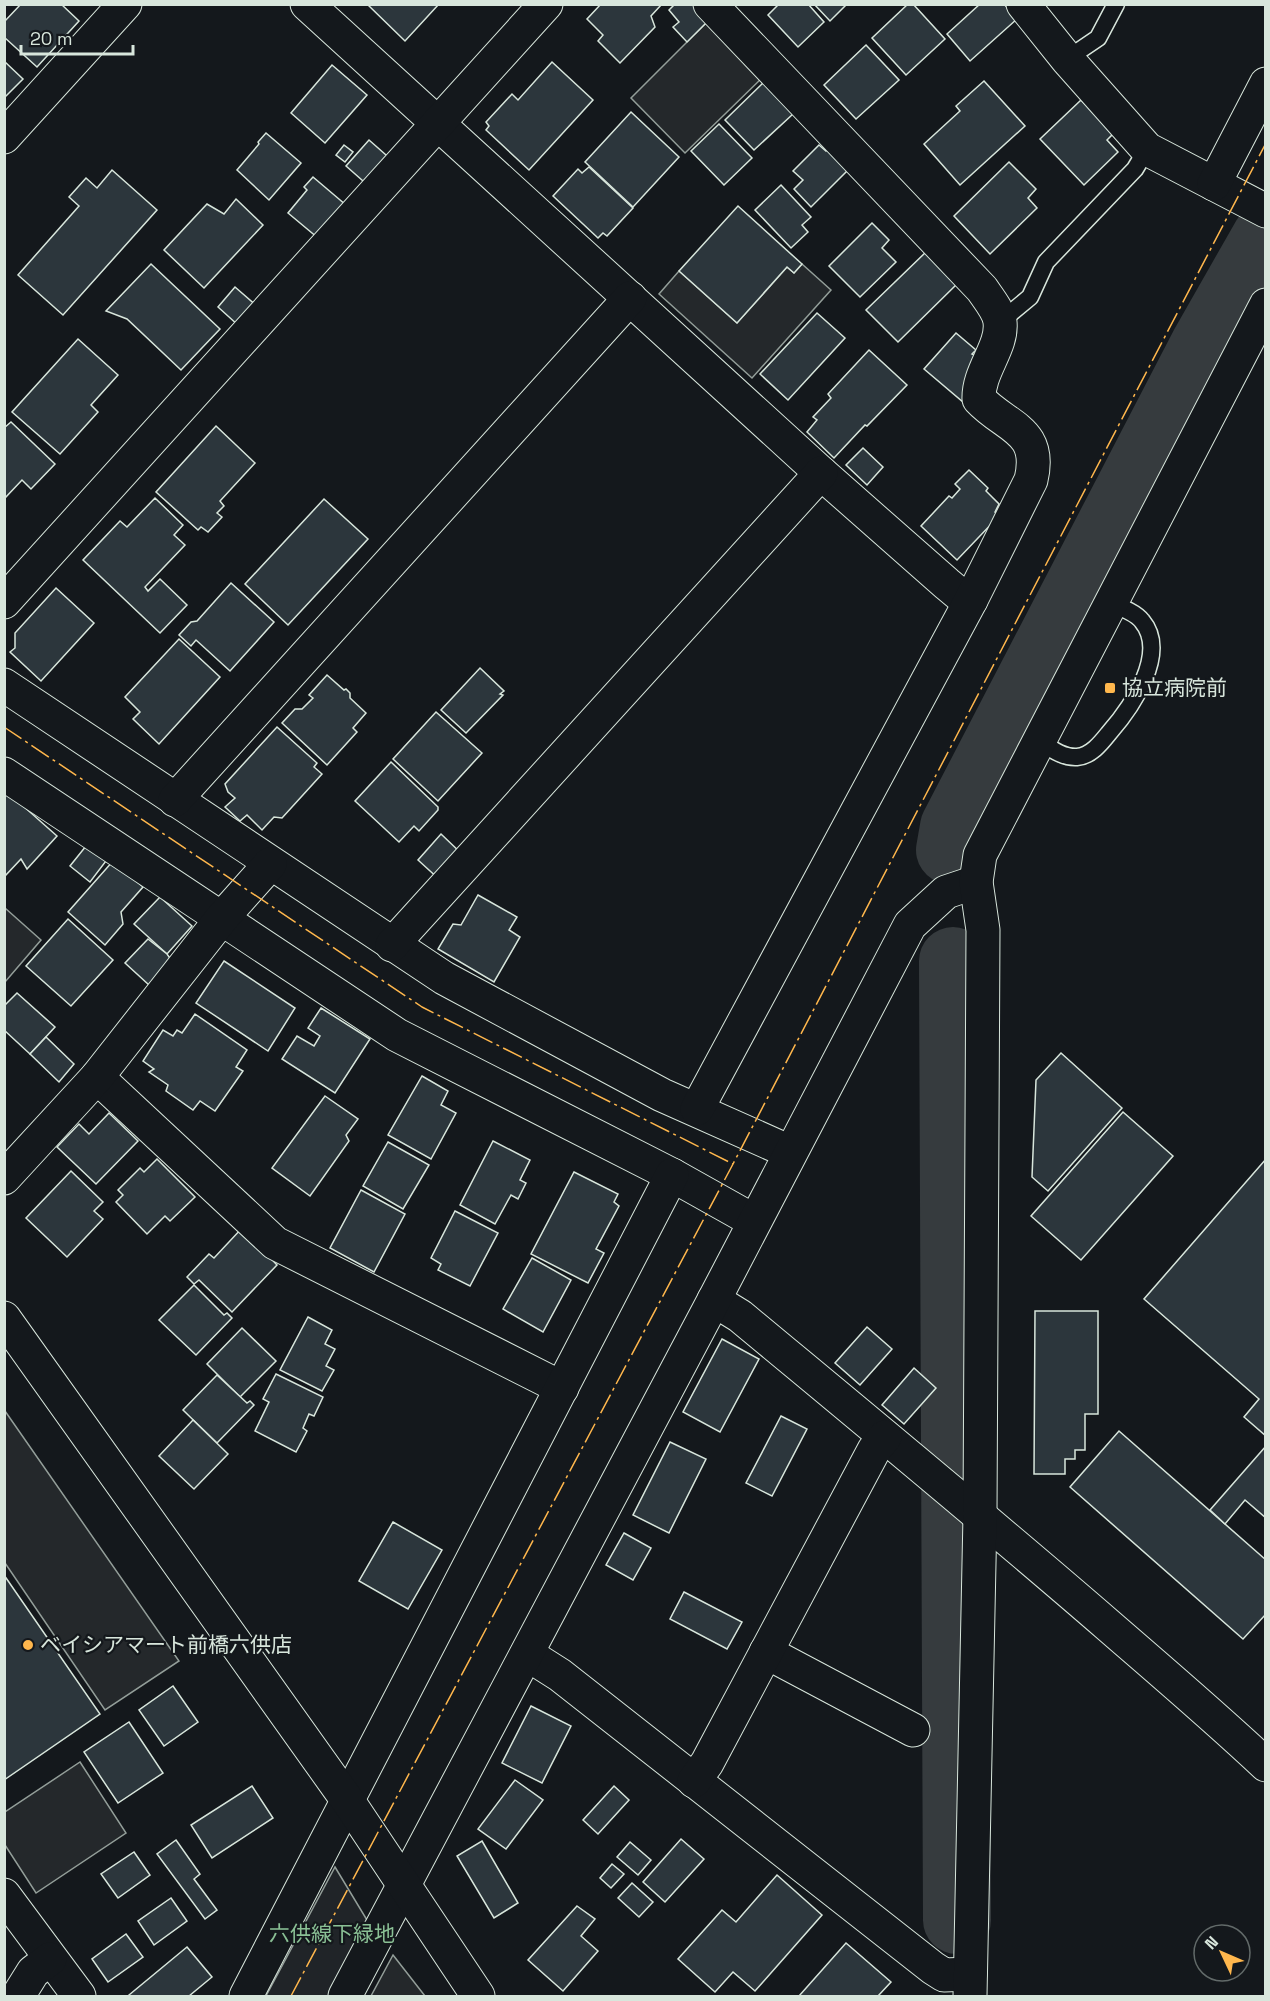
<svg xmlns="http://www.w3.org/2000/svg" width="1270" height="2001" font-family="'Space Grotesk','Noto Sans JP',sans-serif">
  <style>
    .green { fill: #202428; stroke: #939e99; stroke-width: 1.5 }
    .parking { fill: #24282b; stroke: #939e99; stroke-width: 1.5 }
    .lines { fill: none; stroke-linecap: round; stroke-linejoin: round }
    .river { stroke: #363b3e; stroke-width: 68 }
    .building { fill: #2c363c; stroke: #d8e6dc; stroke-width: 1.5 }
    .service-casing { stroke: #d8e6dc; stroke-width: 19 }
    .minor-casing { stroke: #d8e6dc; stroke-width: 35 }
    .tertiary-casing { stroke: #d8e6dc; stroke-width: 35 }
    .service { stroke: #14181c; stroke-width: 16 }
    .minor { stroke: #14181c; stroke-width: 33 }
    .tertiary { stroke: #14181c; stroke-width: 33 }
    .power { stroke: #ffb74d; stroke-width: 1.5; stroke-dasharray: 21 4.5 3 4.5; stroke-linecap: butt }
    .poi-dot { fill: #ffb74d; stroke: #14181c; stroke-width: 2 }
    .labels { text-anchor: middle; stroke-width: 4.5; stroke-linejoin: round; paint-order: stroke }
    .poi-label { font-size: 21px; fill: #d8e6dc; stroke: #14181c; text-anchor: start }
    .park-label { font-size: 21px; fill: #8ac095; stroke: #14181c }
  </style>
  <rect width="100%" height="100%" fill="#14181c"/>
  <path class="green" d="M335 1867 370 1925 331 1996H266Z"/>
  <g class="parking">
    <path d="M710 19 765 75 685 153 631 98Z"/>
    <path d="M802 264 831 290 752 378 659 294 679 271 737 323 787 267 794 273Z"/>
    <path d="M5 908 41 940 5 982Z"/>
    <path d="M5 1411 179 1661 105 1710 5 1563Z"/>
    <path d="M80 1762 126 1833 36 1893 5 1845V1812Z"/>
    <path d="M393 1955 425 1996H371Z"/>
  </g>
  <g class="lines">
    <g class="river">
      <path d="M950 850 954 827 1205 344 1266 237"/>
      <path d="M953 961 957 1920"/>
    </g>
  </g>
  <g class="building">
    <path d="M21 4H61L79 21 37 67 4 37V22Z"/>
    <path d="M367 4H439L405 41Z"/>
    <path d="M601 4H662L651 16 655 27 620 63 598 41 603 35 587 19Z"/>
    <path d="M675 4H696L710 19 687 42 673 27 679 22 669 10Z"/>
    <path d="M779 4H808L824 22 798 47 768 15Z"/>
    <path d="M814 4H847L830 21Z"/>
    <path d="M908 4H913L945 39 906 75 872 38Z"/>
    <path d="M980 4H1004L1017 19 970 61 947 34Z"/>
    <path d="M866 45 899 80 856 119 824 85Z"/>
    <path d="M4 61 23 79 4 98Z"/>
    <path d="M552 62 593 100 529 170 486 130 489 126 486 122 512 94 518 100Z"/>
    <path d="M332 65 367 95 325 143 291 113Z"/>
    <path d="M984 81 1025 126 960 185 924 144 960 111 956 106Z"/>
    <path d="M764 82 793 114 754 150 725 120Z"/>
    <path d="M1081 100 1113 134 1107 140 1118 152 1084 185 1040 139Z"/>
    <path d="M631 112 679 157 633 207 585 162Z"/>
    <path d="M719 124 752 158 724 185 691 151Z"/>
    <path d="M266 133 301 163 269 200 237 170 259 144 258 142Z"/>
    <path d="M369 140 394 162 371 188 346 166Z"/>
    <path d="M344 145 353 152 345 162 336 155Z"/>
    <path d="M819 145 826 151 829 149 849 169 811 207 794 189 803 180 793 171Z"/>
    <path d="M1009 162 1036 189 1028 198 1037 208 990 254 954 216Z"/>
    <path d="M589 167 633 208 607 236 603 233 598 238 553 196 578 169 582 173Z"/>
    <path d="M112 170 157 210 63 315 18 275 79 206 69 197 86 178 97 188Z"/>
    <path d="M313 177 346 205 318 238 288 213 307 190 304 187Z"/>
    <path d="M781 185 811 217 802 225 808 232 791 248 755 210Z"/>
    <path d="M236 199 263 225 204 288 164 250 207 204 224 214Z"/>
    <path d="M738 206 802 264 794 273 787 267 737 323 679 271Z"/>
    <path d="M872 223 889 240 882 248 896 262 860 297 829 266Z"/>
    <path d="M927 251 958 283 898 342 866 310Z"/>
    <path d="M151 264 220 329 181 370 127 319 106 311Z"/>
    <path d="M235 287 257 306 239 326 218 307Z"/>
    <path d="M817 313 845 338 788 400 760 374Z"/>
    <path d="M956 333 976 350 972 354 983 359 963 402 924 369Z"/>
    <path d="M78 339 118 375 91 405 98 412 60 454 12 412Z"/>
    <path d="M869 350 907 385 867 426 865 425 834 458 807 432 817 420 813 417 831 398 828 394Z"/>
    <path d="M11 422 55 464 31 489 22 480 4 499V428Z"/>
    <path d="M216 426 255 463 220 501 224 506 217 513 222 517 208 532 201 527 198 530 156 492Z"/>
    <path d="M863 448 883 467 867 485 846 465Z"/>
    <path d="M969 470 988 488 986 491 999 504 995 512 999 516 957 560 921 526 949 496 952 498 960 489 955 484Z"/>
    <path d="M155 498 183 525 174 535 185 545 145 587 148 591 160 579 187 605 160 633 83 560 120 521 127 527Z"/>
    <path d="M324 499 368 539 288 625 245 584Z"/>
    <path d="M231 583 274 622 230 671 196 640 191 646 179 635 191 622 197 621Z"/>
    <path d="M56 588 94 623 41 681 10 652 15 648V633Z"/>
    <path d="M179 639 220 677 159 744 133 719 140 712 125 697Z"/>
    <path d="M480 668 504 691 500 694 503 695 466 733 441 710Z"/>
    <path d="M327 675 344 690 346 689 350 693V698L366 713 353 728 357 732 327 765 282 723 295 709H302L313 698 309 695Z"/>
    <path d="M436 712 482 753 438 801 393 759Z"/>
    <path d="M277 727 317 763 314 767 322 774 282 818 274 817 262 830 247 815 240 821 225 807 235 798 228 792 225 784Z"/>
    <path d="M391 762 438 807V810L419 831 414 826 399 842 355 801Z"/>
    <path d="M4 789 57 836 27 869 21 859 4 877Z"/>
    <path d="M441 834 463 855 441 881 418 860Z"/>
    <path d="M86 846 106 861 90 882 70 866Z"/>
    <path d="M113 861 143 887 121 912 123 924 105 945 68 912Z"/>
    <path d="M478 895 517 917 509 930 520 937 494 982 438 949 453 924 461 925Z"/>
    <path d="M160 897 192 926 167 954 134 924Z"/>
    <path d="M68 919 113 960 71 1006 26 966Z"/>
    <path d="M148 939 167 954 172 961 149 985 125 963Z"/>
    <path d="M224 961 295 1008 268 1051 196 1003Z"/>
    <path d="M17 993 55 1027 30 1054 4 1030V1006Z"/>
    <path d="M321 1008 370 1039 335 1093 282 1059 297 1036 314 1046 320 1036 308 1028Z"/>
    <path d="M195 1014 247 1050 236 1067 243 1071 215 1111 200 1101 193 1110 166 1091 168 1085 149 1072 154 1069 143 1061 163 1030 173 1036 177 1030 182 1033Z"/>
    <path d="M46 1037 74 1064 59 1082 30 1054Z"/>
    <path d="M1061 1053 1122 1108 1048 1191 1032 1177 1036 1080Z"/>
    <path d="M422 1076 448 1091 441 1105 456 1113 431 1159 388 1135Z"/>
    <path d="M325 1096 358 1119 346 1135 349 1141 310 1196 272 1168Z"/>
    <path d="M1123 1112 1173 1156 1081 1260 1031 1216Z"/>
    <path d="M109 1113 138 1141 96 1184 57 1147 79 1124 89 1134Z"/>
    <path d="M493 1141 530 1160 520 1180 526 1183 518 1199 511 1195 495 1224 460 1205Z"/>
    <path d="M388 1142 429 1165 403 1209 363 1186Z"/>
    <path d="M157 1159 195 1197 170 1221 165 1216 147 1234 116 1202 123 1195 118 1190 140 1168 144 1172Z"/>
    <path d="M1266 1159V1436L1244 1417 1259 1399 1144 1299Z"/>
    <path d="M71 1171 103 1202 94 1211 103 1219 67 1257 26 1218Z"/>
    <path d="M574 1172 618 1194 614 1202 619 1206 596 1249 604 1253 588 1283 531 1254Z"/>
    <path d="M361 1190 405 1214 374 1272 330 1248Z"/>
    <path d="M455 1211 498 1233 470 1286 438 1270 441 1264 431 1258Z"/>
    <path d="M242 1228 277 1265 232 1312 199 1280 194 1284 187 1277 209 1254 214 1258Z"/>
    <path d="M532 1258 571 1280 543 1332 503 1309Z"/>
    <path d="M194 1285 224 1315 227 1313 232 1318 196 1355 159 1320Z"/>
    <path d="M1035 1311H1098V1414H1085V1450H1075V1459H1065V1474H1034Z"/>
    <path d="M308 1317 332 1330 325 1344 335 1349 326 1366 334 1370 322 1391 280 1370Z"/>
    <path d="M867 1327 892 1349 860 1385 835 1363Z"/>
    <path d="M242 1328 276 1361 240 1397 207 1364Z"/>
    <path d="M722 1339 759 1359 720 1432 683 1412Z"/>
    <path d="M914 1368 936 1388 904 1424 882 1405Z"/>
    <path d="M276 1374 323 1397 314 1416 309 1414 303 1428 307 1431 296 1452 255 1431 269 1402 263 1399Z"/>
    <path d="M217 1375 247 1403 250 1401 254 1405 217 1443 183 1410Z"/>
    <path d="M781 1416 807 1429 772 1496 746 1483Z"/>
    <path d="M193 1420 228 1454 194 1489 159 1456Z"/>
    <path d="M1119 1431 1266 1560V1614L1243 1639 1070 1487Z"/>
    <path d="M670 1442 706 1459 669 1533 633 1515Z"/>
    <path d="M1266 1446V1518L1245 1500 1225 1524 1210 1510Z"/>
    <path d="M393 1522 442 1550 408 1609 359 1581Z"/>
    <path d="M624 1533 651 1548 633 1580 606 1565Z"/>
    <path d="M4 1575 100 1714 4 1780Z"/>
    <path d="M684 1592 742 1622 727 1649 670 1619Z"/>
    <path d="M173 1686 198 1722 164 1746 139 1710Z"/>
    <path d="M531 1706 571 1726 542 1783 502 1763Z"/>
    <path d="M129 1722 163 1773 118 1803 84 1752Z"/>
    <path d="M515 1780 543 1800 506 1849 478 1829Z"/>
    <path d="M252 1786 273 1818 212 1858 191 1825Z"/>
    <path d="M614 1786 629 1800 598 1834 583 1820Z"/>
    <path d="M681 1839 704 1859 665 1902 643 1882Z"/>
    <path d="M176 1840 200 1874 194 1879 217 1910 205 1919 157 1854Z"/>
    <path d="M482 1841 518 1903 494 1918 457 1856Z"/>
    <path d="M630 1842 651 1860 638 1875 617 1857Z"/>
    <path d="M134 1852 150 1875 118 1898 101 1874Z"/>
    <path d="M612 1864 624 1874 611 1888 600 1878Z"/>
    <path d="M777 1875 822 1915 755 1991 733 1972 715 1992 678 1959 722 1910 736 1922Z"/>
    <path d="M632 1883 653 1902 639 1917 618 1898Z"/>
    <path d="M171 1898 187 1921 154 1945 138 1921Z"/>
    <path d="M577 1906 595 1919 581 1936 598 1951 563 1991 528 1960Z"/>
    <path d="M126 1934 143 1957 108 1982 92 1959Z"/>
    <path d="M846 1943 891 1982 878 1996H799Z"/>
    <path d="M187 1947 212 1977 189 1996H130L129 1995Z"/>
  </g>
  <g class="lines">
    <defs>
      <g id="service">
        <path d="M1067 59 1098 38 1116 4"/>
        <path d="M1000 322 1030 297 1046 262 1135 169 1147 149"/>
        <path d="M1039 741C1050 748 1063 758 1077 757 1091 756 1101 743 1109 733 1131 708 1169 653 1142 621 1135 612 1120 607 1110 603"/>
      </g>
      <g id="minor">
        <path d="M307 4 821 473 947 584 959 594 971 600"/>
        <path d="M1023 4 1067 59 1147 149 1266 211"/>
        <path d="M4 137 125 4"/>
        <path d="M1214 184 1266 84"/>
        <path d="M4 602 546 4"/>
        <path d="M4 685 444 978 662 1095 790 1152"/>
        <path d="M4 774 397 1035 672 1175 754 1221"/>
        <path d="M175 800 630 298"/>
        <path d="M392 945 821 473"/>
        <path d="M97 1077 275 1243 562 1388"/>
        <path d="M697 1109 971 600 1031 480C1043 429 1006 428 979 399 978 371 1003 347 1000 322 999 311 988 298 982 289L710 4"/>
        <path d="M4 1178 97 1077 222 918 270 864"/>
        <path d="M714 1300 740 1316C864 1419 988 1521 1109 1626 1162 1672 1215 1717 1266 1765"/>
        <path d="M766 1652 913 1730"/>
        <path d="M527 1654 560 1675 933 1968 944 1975 970 1974"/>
        <path d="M694 1781 707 1763 874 1450 885 1437"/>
        <path d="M4 1895 79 1996"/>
        <path d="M18 1996 33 1972 50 1959"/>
        <path d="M246 1996 672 1175"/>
        <path d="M345 1996 714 1300 910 925 946 892 976 882"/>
        <path d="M970 1996 980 1515 983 930 976 882 980 855 1266 305"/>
      </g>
      <path id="tertiary" d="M4 1318 348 1801 478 1996"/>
    </defs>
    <use href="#service" class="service-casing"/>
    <use href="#minor" class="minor-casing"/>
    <use href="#tertiary" class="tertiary-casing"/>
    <use href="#service" class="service"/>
    <use href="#minor" class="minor"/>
    <use href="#tertiary" class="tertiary"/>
    <g class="power">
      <path d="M4 727 422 1007 733 1164"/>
      <path d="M291 1996 733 1164 1266 143"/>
    </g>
  </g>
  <g class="poi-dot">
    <rect x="1104" y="682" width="12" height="12" rx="3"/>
    <circle cx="28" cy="1645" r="6"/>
  </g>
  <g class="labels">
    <g class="poi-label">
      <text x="1122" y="695">協立病院前</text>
      <text x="40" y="1652">ベイシアマート前橋六供店</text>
    </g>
    <g class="park-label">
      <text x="332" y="1941">六供線下緑地</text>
    </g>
  </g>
  <rect width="1270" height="2001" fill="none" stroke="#d8e6dc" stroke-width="12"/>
  <g transform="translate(1222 1953) rotate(314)"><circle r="28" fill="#14181c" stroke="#626a69" stroke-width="1.5"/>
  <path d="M0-4.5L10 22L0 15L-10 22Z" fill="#ffb74d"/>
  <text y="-9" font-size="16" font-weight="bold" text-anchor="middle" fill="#d8e6dc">N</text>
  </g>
  <path d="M21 45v9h112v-9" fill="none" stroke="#d8e6dc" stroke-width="3"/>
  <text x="30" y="45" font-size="18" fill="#d8e6dc" stroke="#14181c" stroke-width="4.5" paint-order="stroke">20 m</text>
</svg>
